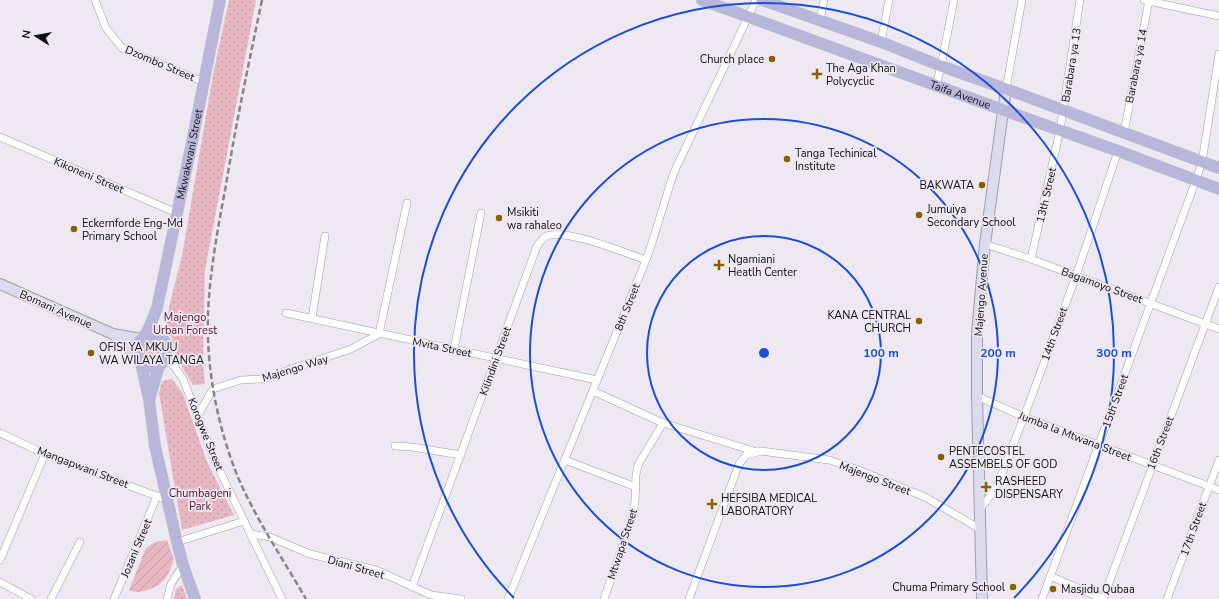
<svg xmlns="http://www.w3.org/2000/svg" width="1219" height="599" font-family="'Nunito Sans',sans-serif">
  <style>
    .park { fill: url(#park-dots) }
    .garden { fill: url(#garden-furrows) }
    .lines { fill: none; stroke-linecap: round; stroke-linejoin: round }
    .street-casing { stroke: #a29da5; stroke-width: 8 }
    .secondary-casing { stroke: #a29da5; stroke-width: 12 }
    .primary-casing { stroke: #c6c5c6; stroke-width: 12 }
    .street { stroke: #fff; stroke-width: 7 }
    .secondary { stroke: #dcdbed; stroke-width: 10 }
    .primary { stroke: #b8b6db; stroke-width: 11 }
    .rail { stroke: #88848a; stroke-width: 2.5; stroke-dasharray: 6 3; stroke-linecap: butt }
    .ring { fill: none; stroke: #1d4ed8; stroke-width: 2 }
    .poi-dot { fill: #886000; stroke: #ede8f1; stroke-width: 1.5 }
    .labels { text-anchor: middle; stroke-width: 3.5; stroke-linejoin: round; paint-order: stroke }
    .poi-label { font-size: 11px; fill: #110f12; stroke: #ede8f1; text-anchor: start }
    .street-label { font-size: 11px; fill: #110f12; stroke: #ede8f1 }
    .park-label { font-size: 11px; fill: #52162b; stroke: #ede8f1 }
    .centre { fill: #1d4ed8; stroke: #ede8f1; stroke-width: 2 }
    .ring-label { font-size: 12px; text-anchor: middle; font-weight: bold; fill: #1d4ed8; stroke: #ede8f1; stroke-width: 3.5; stroke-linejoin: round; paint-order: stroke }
  </style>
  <defs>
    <pattern id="park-dots" width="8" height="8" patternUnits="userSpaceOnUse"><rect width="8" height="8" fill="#e7b7c2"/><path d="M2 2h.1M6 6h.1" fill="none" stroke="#c59ca6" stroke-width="1.8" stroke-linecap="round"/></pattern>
    <pattern id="garden-furrows" width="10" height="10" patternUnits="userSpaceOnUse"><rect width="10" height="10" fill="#e7b7c2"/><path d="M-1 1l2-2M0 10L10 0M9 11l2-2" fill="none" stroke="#c59ca6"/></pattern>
  </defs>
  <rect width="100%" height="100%" fill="#ede8f1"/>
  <g class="park">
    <path d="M229 0H256L205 270 203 362 205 384 193 385 176 357 172 338 166 325 170 303 182 256 213 75Z"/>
    <path d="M172 379 183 394 207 462 234 515 182 530 159 393 162 381Z"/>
    <path d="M182 585 187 599H174L176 589Z"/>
  </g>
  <g class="garden">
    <circle cx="151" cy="351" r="10"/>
    <path d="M167 540 174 559C168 576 165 584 148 590 140 592 137 593 129 590L146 548 155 542Z"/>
  </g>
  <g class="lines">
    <defs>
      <g id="street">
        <path d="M95 0 106 28 122 48 204 82"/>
        <path d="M1144 0 1219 16"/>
        <path d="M820 20 824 0"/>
        <path d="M881 42 889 0"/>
        <path d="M936 86 941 66 954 0"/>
        <path d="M1006 89 1022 0"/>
        <path d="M1124 133 1149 0"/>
        <path d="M0 137 177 213"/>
        <path d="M985 244 1031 259 1219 329"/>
        <path d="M1031 259 1060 130 1080 0"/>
        <path d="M286 313 597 380"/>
        <path d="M312 318 325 236"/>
        <path d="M454 349 481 213"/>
        <path d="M165 360 174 366 183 379 215 461 282 599"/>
        <path d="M593 391 663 423 757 452"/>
        <path d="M977 396 1024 417 1219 490"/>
        <path d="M198 415 213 389 241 380 260 379 274 376 291 369 351 349 379 334 407 203"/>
        <path d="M0 433 45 454 167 500"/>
        <path d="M395 446 412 447 461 455"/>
        <path d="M565 460 636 487"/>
        <path d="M979 511 993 492 1001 476 1024 417 1076 276 1118 151"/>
        <path d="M251 534 270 537 310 554 376 570 431 595 461 599"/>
        <path d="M177 542 244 521"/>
        <path d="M0 560 45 454"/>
        <path d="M1050 576 1103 599"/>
        <path d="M0 582 31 599"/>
        <path d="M412 587 537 246C539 244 542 239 545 237 562 226 627 254 646 260"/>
        <path d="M51 599 80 542"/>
        <path d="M114 599 157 496"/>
        <path d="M167 599 171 584 183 565"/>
        <path d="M508 599 646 260C657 231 664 200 675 170L756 0"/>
        <path d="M604 599 631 521 635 502 636 475 638 465 663 423"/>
        <path d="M689 599 739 464 746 455 761 451 829 460 856 469 925 497 980 529"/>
        <path d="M1042 599 1196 180 1202 162 1219 54"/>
        <path d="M1103 599 1219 287"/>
        <path d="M1167 599 1219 460"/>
      </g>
      <g id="secondary">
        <path d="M0 284 113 334 141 339"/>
        <path d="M113 334 136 355"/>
        <path d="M982 599 977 396V333L985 244 1006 89"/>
      </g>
      <g id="primary">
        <path id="s1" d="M702 0 1003 110 1121 152 1219 189"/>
        <path d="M762 0 881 42 941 66 1006 89 1219 168"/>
        <circle cx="152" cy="351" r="16"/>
        <path id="s2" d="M144 337 149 328 157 308 192 142 220 0"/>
        <path d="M141 364 149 399 155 446 177 542 183 565 195 599"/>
        <path d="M150 397 159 366"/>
      </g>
    </defs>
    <use href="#street" class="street-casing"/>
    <use href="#secondary" class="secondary-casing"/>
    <use href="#primary" class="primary-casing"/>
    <use href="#street" class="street"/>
    <use href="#secondary" class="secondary"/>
    <use href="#primary" class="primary"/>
    <path class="rail" d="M262 0C249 62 236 123 226 185 219 222 212 259 209 297 204 357 215 419 237 475 255 518 283 559 306 599"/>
  </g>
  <g class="ring">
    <circle cx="764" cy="353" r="117"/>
    <circle cx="764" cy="353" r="234"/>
    <path d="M514 598A350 350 0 1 1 1014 598"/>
  </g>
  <g class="poi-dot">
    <circle cx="772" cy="59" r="4"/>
    <path d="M815 68h4v4h4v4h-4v4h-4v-4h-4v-4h4z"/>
    <circle cx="787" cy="159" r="4"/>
    <circle cx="982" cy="185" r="4"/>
    <circle cx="919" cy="215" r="4"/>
    <circle cx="499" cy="218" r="4"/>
    <circle cx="74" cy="229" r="4"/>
    <path d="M717 259h4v4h4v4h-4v4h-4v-4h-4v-4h4z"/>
    <circle cx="919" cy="321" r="4"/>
    <circle cx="91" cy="353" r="4"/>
    <circle cx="941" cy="457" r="4"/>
    <path d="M984 481h4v4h4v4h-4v4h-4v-4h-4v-4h4z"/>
    <path d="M710 498h4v4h4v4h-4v4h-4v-4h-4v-4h4z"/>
    <circle cx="1013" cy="587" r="4"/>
    <circle cx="1053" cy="589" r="4"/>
  </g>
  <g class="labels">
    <g class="poi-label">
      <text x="764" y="63" text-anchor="end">Church place</text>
      <text x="826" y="72">The Aga Khan<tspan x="826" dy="13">Polycyclic</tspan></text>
      <text x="795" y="157">Tanga Techinical<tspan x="795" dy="13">Institute</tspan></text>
      <text x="974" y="189" text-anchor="end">BAKWATA</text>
      <text x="927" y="213">Jumuiya<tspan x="927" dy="13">Secondary School</tspan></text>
      <text x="507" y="216">Msikiti<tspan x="507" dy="13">wa rahaleo</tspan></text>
      <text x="82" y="227">Eckernforde Eng-Md<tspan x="82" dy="13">Primary School</tspan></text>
      <text x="728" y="263">Ngamiani<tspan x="728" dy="13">Heatlh Center</tspan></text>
      <text x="911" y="319" text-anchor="end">KANA CENTRAL<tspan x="911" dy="13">CHURCH</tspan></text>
      <text x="99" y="351">OFISI YA MKUU<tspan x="99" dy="13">WA WILAYA TANGA</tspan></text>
      <text x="949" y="455">PENTECOSTEL<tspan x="949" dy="13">ASSEMBELS OF GOD</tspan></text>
      <text x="995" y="485">RASHEED<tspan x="995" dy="13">DISPENSARY</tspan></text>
      <text x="721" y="502">HEFSIBA MEDICAL<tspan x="721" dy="13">LABORATORY</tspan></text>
      <text x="1005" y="591" text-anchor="end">Chuma Primary School</text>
      <text x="1061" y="593">Masjidu Qubaa</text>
    </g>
    <g class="street-label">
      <text transform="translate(160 63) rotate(23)" y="4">Dzombo Street</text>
      <text transform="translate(1071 65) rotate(-81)" y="4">Barabara ya 13</text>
      <text transform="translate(1136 66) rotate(-79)" y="4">Barabara ya 14</text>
      <text dy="4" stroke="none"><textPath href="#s1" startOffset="275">Taifa Avenue</textPath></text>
      <text dy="4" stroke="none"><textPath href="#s2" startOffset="189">Mkwakwani Street</textPath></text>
      <text transform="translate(89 175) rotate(23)" y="4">Kikoneni Street</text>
      <text transform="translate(1046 195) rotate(-77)" y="4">13th Street</text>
      <text transform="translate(1102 285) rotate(20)" y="4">Bagamoyo Street</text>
      <text transform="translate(981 295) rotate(-86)" y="4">Majengo Avenue</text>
      <text transform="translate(627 307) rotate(-68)" y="4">8th Street</text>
      <text transform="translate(56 309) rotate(24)" y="4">Bomani Avenue</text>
      <text transform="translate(1054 334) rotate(-70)" y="4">14th Street</text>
      <text transform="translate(442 347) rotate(12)" y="4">Mvita Street</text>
      <text transform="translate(495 361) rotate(-70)" y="4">Kilindini Street</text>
      <text transform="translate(295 368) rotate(-17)" y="4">Majengo Way</text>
      <text transform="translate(1115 401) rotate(-70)" y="4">15th Street</text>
      <text transform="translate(206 434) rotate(68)" y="4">Korogwe Street</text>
      <text transform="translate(1075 436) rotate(21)" y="4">Jumba la Mtwana Street</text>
      <text transform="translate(1160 443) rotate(-69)" y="4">16th Street</text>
      <text transform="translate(83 467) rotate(21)" y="4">Mangapwani Street</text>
      <text transform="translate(875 478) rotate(21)" y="4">Majengo Street</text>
      <text transform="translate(1193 529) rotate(-70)" y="4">17th Street</text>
      <text transform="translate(622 544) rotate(-72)" y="4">Mtwapa Street</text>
      <text transform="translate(136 548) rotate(-67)" y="4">Jozani Street</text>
      <text transform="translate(356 567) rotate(16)" y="4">Diani Street</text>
    </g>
    <g class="park-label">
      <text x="185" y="321">Majengo<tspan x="185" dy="13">Urban Forest</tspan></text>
      <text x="200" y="497">Chumbageni<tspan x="200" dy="13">Park</tspan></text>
    </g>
  </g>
  <circle cx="764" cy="353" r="6" class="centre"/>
  <g class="ring-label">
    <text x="881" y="357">100 m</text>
    <text x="998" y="357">200 m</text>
    <text x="1114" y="357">300 m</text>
  </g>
  <g transform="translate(36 36) rotate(281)" stroke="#ede8f1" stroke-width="3" paint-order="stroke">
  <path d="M0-3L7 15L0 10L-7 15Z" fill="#110f12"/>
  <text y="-6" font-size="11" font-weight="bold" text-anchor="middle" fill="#110f12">N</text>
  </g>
</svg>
